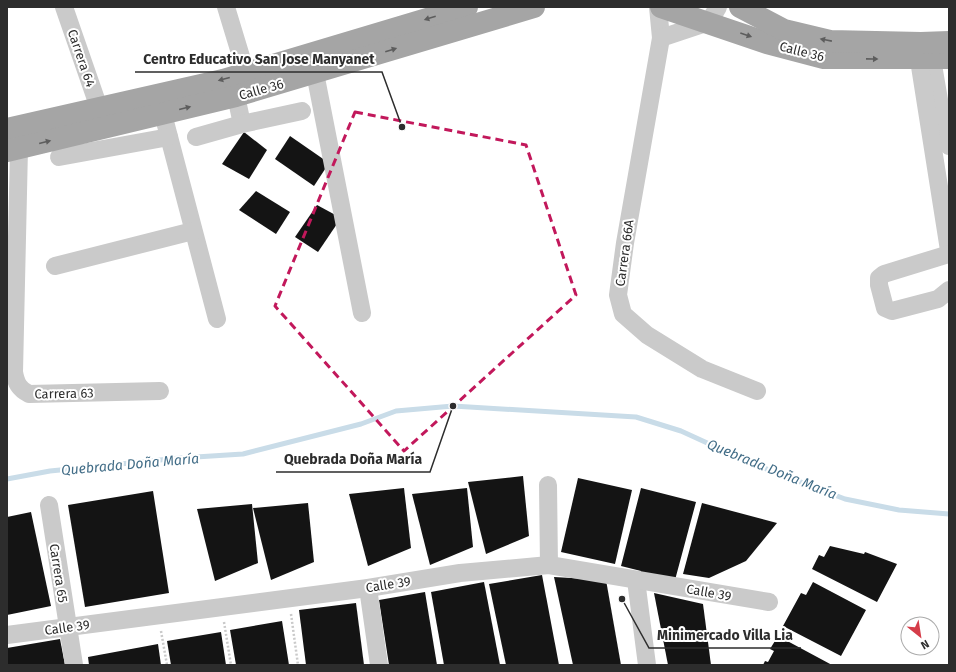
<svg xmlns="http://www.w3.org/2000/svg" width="956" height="672" font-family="'Fira Sans',sans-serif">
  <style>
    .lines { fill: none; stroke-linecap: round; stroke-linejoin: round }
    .stream { stroke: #c9dce8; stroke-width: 5 }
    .building { fill: #141414 }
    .path { stroke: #cacaca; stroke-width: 2.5; stroke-dasharray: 2 2; stroke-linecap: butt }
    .minor { stroke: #cacaca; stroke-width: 18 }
    .major { stroke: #a5a5a5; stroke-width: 22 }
    .oneway { fill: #5d5d5d }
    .marked { fill: none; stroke: #c2185b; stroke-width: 3; stroke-dasharray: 8 5; stroke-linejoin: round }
    .labels { text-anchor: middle; stroke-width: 4; stroke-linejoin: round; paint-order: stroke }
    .street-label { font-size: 13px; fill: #2d2d2d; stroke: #fff }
    .water-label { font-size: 14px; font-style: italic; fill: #426d87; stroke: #fff }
    .leader { fill: none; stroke: #2d2d2d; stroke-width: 1.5 }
    .callout-dot { fill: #2d2d2d; stroke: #fff; stroke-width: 1.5 }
    .callout-label { font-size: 14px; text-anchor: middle; font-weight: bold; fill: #2d2d2d; stroke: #fff; stroke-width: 4; stroke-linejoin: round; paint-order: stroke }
  </style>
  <rect width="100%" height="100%" fill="#fff"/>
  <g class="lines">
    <path class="stream" d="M7 479 50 471 180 458 243 454 361 424 396 411 453 406 636 417 681 431 751 463 845 499 899 510 949 514"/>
  </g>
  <g class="building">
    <path d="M244 132 267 150 249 179 222 164Z"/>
    <path d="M290 136 329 163 314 186 275 159Z"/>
    <path d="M256 191 290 212 276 234 239 210Z"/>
    <path d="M317 205 341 218 318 252 295 237Z"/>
    <path d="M523 476 529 536 486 554 468 482Z"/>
    <path d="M578 478 632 490 615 564 561 552Z"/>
    <path d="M404 488 411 548 368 566 349 494Z"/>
    <path d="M467 488 473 547 430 565 412 494Z"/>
    <path d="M641 488 696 502 675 580 640 575 641 571 621 566Z"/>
    <path d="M153 491 169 593 85 607 68 505Z"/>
    <path d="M308 503 314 562 271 580 253 508Z"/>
    <path d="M702 503 777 523 746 561 709 578 683 574Z"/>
    <path d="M252 504 258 563 215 581 197 509Z"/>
    <path d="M31 512 51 606 7 615V517Z"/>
    <path d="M830 546 864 554 865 552 897 564 877 602 812 569 819 555 824 557Z"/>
    <path d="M542 575 559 665H506L489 584Z"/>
    <path d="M554 577 606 580 621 665H573Z"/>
    <path d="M484 582 500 665H444L431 592Z"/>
    <path d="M813 582 866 610 841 656 783 626 801 593 806 595Z"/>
    <path d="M425 592 437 665H389L379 600Z"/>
    <path d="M654 593 703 604 711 665H668Z"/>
    <path d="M356 603 364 665H306L299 610Z"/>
    <path d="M282 621 289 665H236L230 630Z"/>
    <path d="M221 632 226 665H171L167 641Z"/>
    <path d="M778 636 832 665H763L765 661 768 662 774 651 770 649Z"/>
    <path d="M60 639 65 665H7V648Z"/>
    <path d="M158 644 161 665H89L88 657Z"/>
  </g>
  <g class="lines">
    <g class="path">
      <path d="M291 614 298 665"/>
      <path d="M224 622 231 665"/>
      <path d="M161 631 167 665"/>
    </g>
    <g class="minor">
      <path d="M64 7 99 108"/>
      <path d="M226 7 246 73"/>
      <path d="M658 7 661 38 625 243 618 295 623 314 647 335 702 369 757 391"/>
      <path d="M661 38 709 22 718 7"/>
      <path d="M932 59 944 129 949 146"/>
      <path d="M919 60 949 250"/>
      <path d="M315 73 362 313"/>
      <path d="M236 96 242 124"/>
      <path d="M163 114 217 319"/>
      <path d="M196 137 242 124 302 111"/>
      <path d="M19 148 14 372C16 383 19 389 29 394L160 391"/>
      <path d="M59 157 169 137"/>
      <path d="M949 254 884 274 879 278V285L885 308 892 311 938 299 949 290"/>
      <path d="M55 266 193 231"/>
      <path d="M548 485 549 565"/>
      <path d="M49 505 74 665"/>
      <path d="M636 580 647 665"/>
      <path d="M368 588 379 665"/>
      <path d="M7 635 368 588 460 573 549 565 769 602"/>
    </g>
    <g class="major">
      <path d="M661 7 767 43 824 58H949"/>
      <path d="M740 7 784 30 830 41 921 43 949 42"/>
      <path d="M7 129 223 80 467 7"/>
      <path d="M7 151 236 96 534 7"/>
    </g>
  </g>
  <defs><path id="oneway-solid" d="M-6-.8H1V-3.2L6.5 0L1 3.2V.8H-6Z"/></defs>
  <g class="oneway">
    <use href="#oneway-solid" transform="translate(430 18) rotate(163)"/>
    <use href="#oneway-solid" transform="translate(746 35) rotate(19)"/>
    <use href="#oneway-solid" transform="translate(826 40) rotate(-169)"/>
    <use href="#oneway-solid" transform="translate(391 50) rotate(-17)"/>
    <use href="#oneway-solid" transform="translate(872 59) rotate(1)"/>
    <use href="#oneway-solid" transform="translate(224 79) rotate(165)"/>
    <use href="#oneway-solid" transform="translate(185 108) rotate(-14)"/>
    <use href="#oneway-solid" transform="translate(45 142) rotate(-14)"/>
  </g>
  <path class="marked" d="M355 112 526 145 576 295 404 451 275 306Z"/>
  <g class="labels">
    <g class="street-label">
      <text transform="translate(802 51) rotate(14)" y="5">Calle 36</text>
      <text transform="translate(82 58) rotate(71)" y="5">Carrera 64</text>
      <text transform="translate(261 89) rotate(-16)" y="5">Calle 36</text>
      <text transform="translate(624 253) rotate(-82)" y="5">Carrera 66A</text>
      <text transform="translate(64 393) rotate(-1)" y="5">Carrera 63</text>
      <text transform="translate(59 573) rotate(81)" y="5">Carrera 65</text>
      <text transform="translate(388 584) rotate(-9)" y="5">Calle 39</text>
      <text transform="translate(709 592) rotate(10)" y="5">Calle 39</text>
      <text transform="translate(67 627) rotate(-8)" y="5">Calle 39</text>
    </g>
    <g class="water-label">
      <text transform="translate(130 464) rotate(-5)" y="5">Quebrada Doña María</text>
      <text transform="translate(772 469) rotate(22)" y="5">Quebrada Doña María</text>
    </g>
  </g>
  <path class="leader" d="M402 127L382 72H135M453 406L430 472H276M622 599L649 648H801"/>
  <g class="callout-dot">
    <circle cx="402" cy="127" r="4"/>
    <circle cx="453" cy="406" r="4"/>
    <circle cx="622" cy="599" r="4"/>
  </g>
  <g class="callout-label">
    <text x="259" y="64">Centro Educativo San Jose Manyanet</text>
    <text x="353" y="464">Quebrada Doña María</text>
    <text x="725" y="640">Minimercado Villa Lia</text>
  </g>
  <rect width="956" height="672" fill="none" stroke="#2d2d2d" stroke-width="16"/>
  <g transform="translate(920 636) rotate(150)"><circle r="19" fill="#ffffff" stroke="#ababab"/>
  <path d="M0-3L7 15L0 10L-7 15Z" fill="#d53d49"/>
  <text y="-6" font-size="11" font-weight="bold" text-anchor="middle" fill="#2d2d2d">N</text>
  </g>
</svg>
